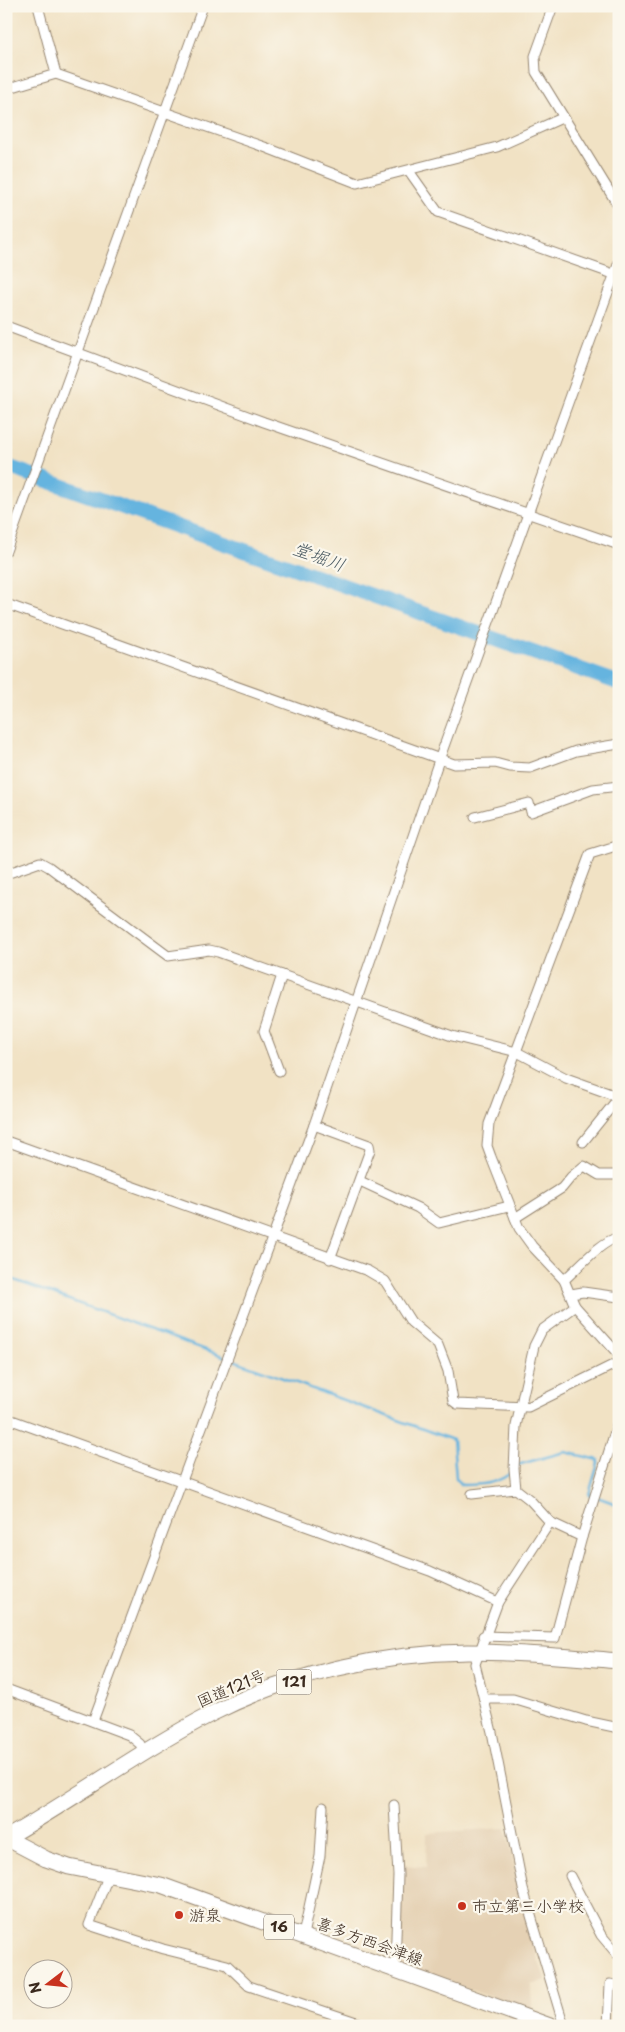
<svg xmlns="http://www.w3.org/2000/svg" width="625" height="2032" font-family="'Playpen Sans','Klee One',sans-serif">
  <style>
    .built { fill: #e5d1b4 }
    .lines { fill: none; stroke-linecap: round; stroke-linejoin: round }
    .stream { stroke: #65b4df; stroke-width: 2.5 }
    .river { stroke: #65b4df; stroke-width: 15 }
    .minor-casing { stroke: #968671; stroke-width: 11 }
    .primary-casing { stroke: #968671; stroke-width: 17 }
    .trunk-casing { stroke: #968671; stroke-width: 17 }
    .minor { stroke: #fff; stroke-width: 9 }
    .primary { stroke: #fff; stroke-width: 15 }
    .trunk { stroke: #fff; stroke-width: 15 }
    .poi-dot { fill: #c8321e; stroke: #fbf7ec; stroke-width: 2 }
    .labels { text-anchor: middle; stroke-width: 4.5; stroke-linejoin: round; paint-order: stroke }
    .shield { fill: #fbf7ec; stroke: #75685c; stroke-width: 1 }
    .shield-label { font-size: 15px; font-weight: bold; fill: #3b2a1e }
    .street-label { font-size: 16px; fill: #3b2a1e; stroke: #fbf7ec }
    .poi-label { font-size: 16px; fill: #3b2a1e; stroke: #fbf7ec; text-anchor: start }
    .water-label { font-size: 18px; font-style: italic; fill: #4a5a62; stroke: #fbf7ec }
  </style>
  <rect width="100%" height="100%" fill="#fbf7ec"/>
  <filter id="ink" filterUnits="userSpaceOnUse"><feTurbulence type="fractalNoise" baseFrequency=".02" numOctaves="2"/><feDisplacementMap in="SourceGraphic" scale="10" xChannelSelector="R" yChannelSelector="G"/><feConvolveMatrix kernelMatrix="1 2 1 2 8 2 1 2 1" color-interpolation-filters="sRGB"/></filter>
  <filter id="wash" filterUnits="userSpaceOnUse"><feTurbulence type="fractalNoise" baseFrequency=".0096" numOctaves="4" result="noise"/><feDisplacementMap in="SourceGraphic" scale="20" xChannelSelector="R" yChannelSelector="G"/><feGaussianBlur stdDeviation="1.12" result="paint"/><feColorMatrix in="noise" values="0 0 0 0 0 0 0 0 0 0 0 0 0 0 0 0 0 1.4 0 .05"/><feComposite in="paint" operator="in"/></filter>
  <g filter="url(#wash)">
    <rect width="100%" height="100%" fill="#f1e2c4"/>
    <path class="built" d="M506 1828 532 1944 546 1980 531 1985 532 2011 401 1966 399 1964 400 1865 426 1867 427 1833Z"/>
    <g class="lines">
      <g class="stream">
        <path d="M6 1277 453 1440 456 1478 462 1485C479 1485 501 1484 512 1471"/>
        <path d="M517 1465 565 1452 599 1460 589 1494 619 1505"/>
      </g>
      <path class="river" d="M6 466 619 683"/>
    </g>
  </g>
  <g filter="url(#ink)">
    <g class="lines">
      <defs>
        <g id="minor">
          <path d="M38 6 56 74"/>
          <path d="M553 6 535 56 536 72 619 207"/>
          <path d="M614 6 619 8"/>
          <path d="M6 89 56 74 267 148 357 183 497 147 562 118"/>
          <path d="M409 171 438 212 619 276"/>
          <path d="M6 326 264 422 619 545"/>
          <path d="M6 551 203 6"/>
          <path d="M6 604 454 764 495 763 510 767 530 768 576 751 619 744"/>
          <path d="M475 817 529 803 531 812 593 789 619 786"/>
          <path d="M619 845 590 854 489 1124 487 1146 491 1157 519 1228 532 1246 564 1280 575 1306 619 1355"/>
          <path d="M6 874 40 862 49 867 168 956 209 950 218 952 452 1036 517 1052 566 1078 619 1097"/>
          <path d="M279 1071 264 1031 282 975"/>
          <path d="M314 1125 369 1145 370 1150 330 1259"/>
          <path d="M6 1141 368 1271 385 1281 411 1322 438 1345 448 1371 453 1401 457 1404 528 1407 619 1362"/>
          <path d="M583 1142 616 1101 617 1097"/>
          <path d="M360 1181 418 1208 439 1223 509 1206"/>
          <path d="M515 1218 562 1188 571 1177 584 1166 599 1175H619"/>
          <path d="M564 1280C578 1268 601 1241 619 1237"/>
          <path d="M571 1294 583 1292 619 1297"/>
          <path d="M575 1306 542 1330 534 1346 516 1426 514 1469 516 1489 530 1500 550 1522 582 1537"/>
          <path d="M6 1418 430 1571 498 1602"/>
          <path d="M472 1494 516 1489"/>
          <path d="M550 1522 498 1602 475 1664 492 1732 523 1889 564 2026"/>
          <path d="M483 1636 555 1638 582 1537 619 1419"/>
          <path d="M6 1689 129 1735 140 1744 144 1753"/>
          <path d="M484 1699H513L586 1721 619 1728"/>
          <path d="M93 1721 314 1125 439 760 619 262"/>
          <path d="M394 1805 398 1875 395 1968"/>
          <path d="M109 1874 89 1925 163 1949 227 1965 249 1986 368 2026"/>
          <path d="M570 1876 601 1935 617 1954"/>
          <path d="M303 1935 320 1856 323 1807"/>
          <path d="M608 2026 610 1984 619 1986"/>
        </g>
        <path id="primary" d="M6 1838 46 1859 69 1867 161 1885 550 2026"/>
        <path id="trunk" d="M6 1838C76 1798 141 1750 213 1713 290 1674 382 1653 468 1652 518 1652 569 1657 619 1661"/>
      </defs>
      <use href="#minor" class="minor-casing"/>
      <use href="#primary" class="primary-casing"/>
      <use href="#trunk" class="trunk-casing"/>
      <use href="#minor" class="minor"/>
      <use href="#primary" class="primary"/>
      <use href="#trunk" class="trunk"/>
    </g>
  </g>
  <g class="poi-dot">
    <circle cx="462" cy="1906" r="5"/>
    <circle cx="179" cy="1915" r="5"/>
  </g>
  <g class="labels">
    <g class="shield">
      <rect x="276.5" y="1669.5" width="35" height="25" rx="4"/>
      <rect x="264" y="1914.5" width="30" height="25" rx="4"/>
    </g>
    <g class="shield-label">
      <text x="294" y="1687">121</text>
      <text x="279" y="1932">16</text>
    </g>
    <g class="street-label">
      <text transform="translate(231 1688) rotate(-23)" y="6">国道121号</text>
      <text transform="translate(370 1941) rotate(20)" y="6">喜多方西会津線</text>
    </g>
    <g class="poi-label">
      <text x="472" y="1912">市立第三小学校</text>
      <text x="189" y="1921">游泉</text>
    </g>
    <g class="water-label">
      <text transform="translate(319 557) rotate(20)" y="6">堂堀川</text>
    </g>
  </g>
  <rect width="625" height="2032" fill="none" stroke="#fbf7ec" stroke-width="25"/>
  <g transform="translate(48 1984) rotate(254)"><circle r="24" fill="#fbf7ec" stroke="#aea59a"/>
  <path d="M0-4L9 19L0 12L-9 19Z" fill="#c8321e"/>
  <text y="-8" font-size="14" font-weight="bold" text-anchor="middle" fill="#3b2a1e">N</text>
  </g>
</svg>
